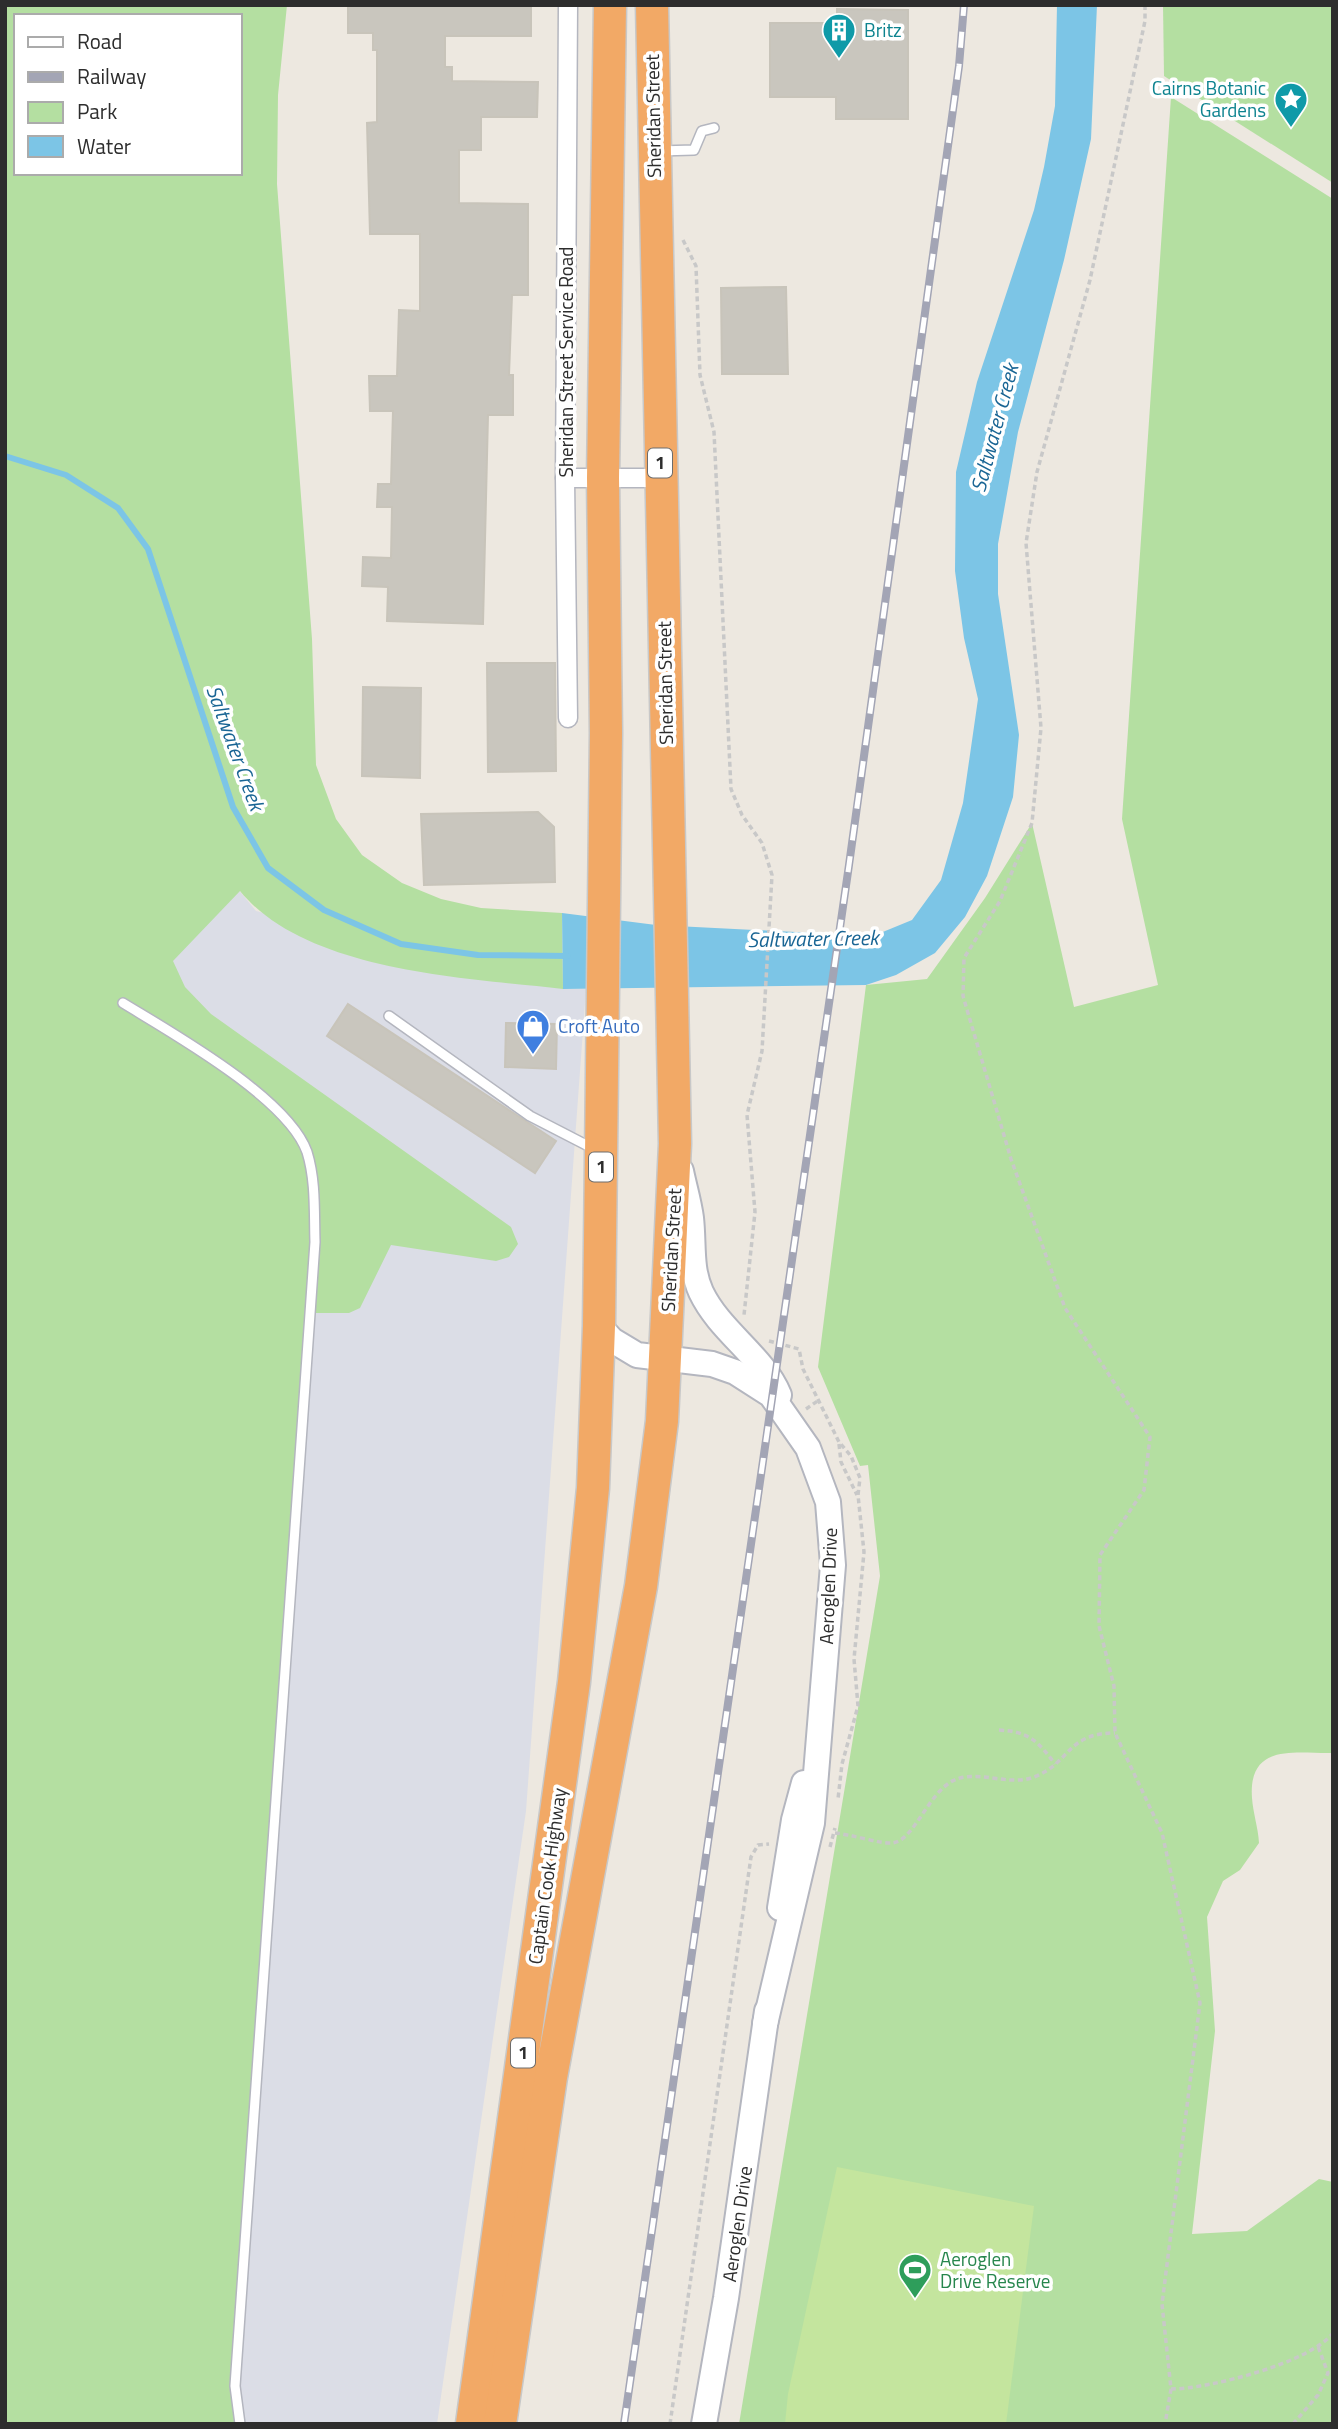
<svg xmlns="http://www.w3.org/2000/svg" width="1338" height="2429" font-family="'Titillium Web',sans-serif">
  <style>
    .airport { fill: #dbdde6 }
    .green { fill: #b4dfa1; fill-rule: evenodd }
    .pitch { fill: #c4e59e }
    .water { fill: #7cc5e6 }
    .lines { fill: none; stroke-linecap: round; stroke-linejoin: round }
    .stream { stroke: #7cc5e6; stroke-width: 6 }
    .building { fill: #c9c6be; stroke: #c8c4ba; stroke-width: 2 }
    .lane-casing { stroke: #b4b6bf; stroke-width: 12 }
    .street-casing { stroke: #b4b6bf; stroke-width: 21 }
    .secondary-casing { stroke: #b4b6bf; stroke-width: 28 }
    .highway-casing { stroke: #c8c8c8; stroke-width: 35 }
    .path { stroke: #c8c8c8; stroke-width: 3.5; stroke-dasharray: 5 3.5; stroke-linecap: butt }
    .lane { stroke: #fff; stroke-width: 9 }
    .street { stroke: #fff; stroke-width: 18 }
    .secondary { stroke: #fff; stroke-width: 24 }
    .highway { stroke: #f2a966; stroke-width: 32 }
    .rail-casing { stroke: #a3a5b5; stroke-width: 8 }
    .rail { stroke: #fff; stroke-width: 5; stroke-dasharray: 16; stroke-linecap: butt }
    .labels { text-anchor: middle; stroke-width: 7; stroke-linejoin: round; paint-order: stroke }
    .shield { fill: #fff; stroke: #6c6c6c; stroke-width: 2 }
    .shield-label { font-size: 18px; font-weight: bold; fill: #2d2d2d }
    .culture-label { font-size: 19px; fill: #0d838f; stroke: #fff; text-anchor: start }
    .street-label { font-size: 19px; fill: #2d2d2d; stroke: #fff }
    .shop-label { font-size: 19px; fill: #366cbe; stroke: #fff; text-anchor: start }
    .leisure-label { font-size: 19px; fill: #27864d; stroke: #fff; text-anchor: start }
    .water-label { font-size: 21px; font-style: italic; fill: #196594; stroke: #fff }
  </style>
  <rect width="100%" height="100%" fill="#ede8e0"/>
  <path class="airport" d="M5 571 215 861 256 911 563 989H586L526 1811 437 2424H5Z"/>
  <g class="green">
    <path d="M5 5H287L278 95 277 184 312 639 316 765 336 819 362 855 402 883 441 899 481 908 562 913 563 989C466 978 306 972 240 891L173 961 185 987 211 1014 511 1227 518 1244 509 1257 496 1261 391 1245 360 1308 349 1313H311L235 2386 240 2424H5ZM16 16H240V173H16Z"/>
    <path d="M1163 5H1333V183L1164 76Z"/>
    <path d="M1171 97 1333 199V1753C1296 1754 1248 1742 1252 1798 1253 1813 1258 1827 1259 1843L1240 1870 1223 1881 1207 1917 1215 2031 1192 2234 1247 2231 1319 2179 1333 2182V2424H739L880 1576 868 1465 860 1466 818 1367 866 985 927 979 985 898 1032 823 1074 1007 1158 985 1122 819Z"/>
  </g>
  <path class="pitch" d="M837 2167 1034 2206 1006 2424H785L788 2394Z"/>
  <path class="water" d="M1057 5H1097L1091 139 1064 260 1018 432 998 544V594L1019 735 1013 797 987 876 965 917 935 953 896 975 866 985 563 989 562 913 656 925 873 936 912 920 941 880 963 803 978 699 964 638 955 571 956 472 977 382 1034 210 1044 167 1055 106Z"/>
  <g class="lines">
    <path class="stream" d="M5 456 66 475 118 508 148 549 233 807 268 868 324 910 401 944 478 955 568 956"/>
  </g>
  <g class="building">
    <path d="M348 5H531V36H445V67H452V81L538 82 537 117H481V150H459V203L528 204V295H512L509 375H513V415H488L483 624 387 621 388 587 362 586 363 557 391 558 392 507H377L378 484H391L393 411H370L369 376H397L399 310 420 311V234H370L367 123 377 122V50H373V33H348Z"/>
    <path d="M837 9 908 10V119H836V97H770V23H837Z"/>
    <path d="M786 287 788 374H722L721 288Z"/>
    <path d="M487 663H555L556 771 488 772Z"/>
    <path d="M363 687 421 688 420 778 362 776Z"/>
    <path d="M538 812 554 827 555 882 424 885 421 814Z"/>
    <path d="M348 1004 556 1141 535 1173 327 1036Z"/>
    <path d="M506 1023 557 1024 556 1069 505 1067Z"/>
  </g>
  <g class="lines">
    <defs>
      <g id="lane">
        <path d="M659 151 694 150 702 131 714 128"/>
        <path d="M123 1003C172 1033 288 1098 307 1152 316 1181 314 1213 315 1242L235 2386 240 2424"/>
        <path d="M389 1016 530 1116 596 1150"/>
      </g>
      <g id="street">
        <path d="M565 478H660"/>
        <path d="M568 718 565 478 568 5"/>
      </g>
      <g id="secondary">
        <path d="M681 1171C684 1186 689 1202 691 1218 694 1244 690 1268 701 1292 720 1332 763 1356 779 1395"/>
        <path d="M599 1326 612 1340 637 1355 712 1364 735 1372 771 1395 808 1448 828 1502 833 1565 812 1823 765 2024"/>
        <path d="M780 1908 794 1820 804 1783"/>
        <path d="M704 2424 726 2298 767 2011"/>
      </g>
      <g id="highway">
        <path d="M472 2424 574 1682 593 1488 599 1326 606 733 603 478 610 5"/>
        <path d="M500 2424 551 2077 641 1586 662 1421 675 1144 652 5"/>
      </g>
    </defs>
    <use href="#lane" class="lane-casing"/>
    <use href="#street" class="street-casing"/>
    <use href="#secondary" class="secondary-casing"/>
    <use href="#highway" class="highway-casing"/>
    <g class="path">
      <path d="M1145 5V21L1090 280 1037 472 1026 543 1041 728 1032 823 1000 901 964 958 963 996 1011 1159 1065 1308 1150 1437 1144 1490 1100 1555 1099 1626 1114 1686 1115 1733 1162 1833 1200 2003 1162 2304 1171 2389 1165 2424"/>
      <path d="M683 240 696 266 700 375 714 432 731 789 742 815 762 843 772 875 762 1051 747 1115 755 1212 744 1315"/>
      <path d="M769 1341 799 1349 803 1369 839 1442 851 1456 860 1478 858 1495 864 1552 854 1659 858 1706 842 1764 838 1799"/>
      <path d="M806 1409 819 1400"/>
      <path d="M839 1444 841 1462 857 1495"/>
      <path d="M999 1730C1029 1732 1037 1740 1055 1764"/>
      <path d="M835 1833C849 1834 881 1844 892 1843 916 1841 929 1786 960 1778 983 1772 1011 1786 1034 1777 1071 1763 1066 1733 1115 1733"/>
      <path d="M830 1847 835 1828"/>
      <path d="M1171 2389C1208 2389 1310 2363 1333 2333"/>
      <path d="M670 2424 751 1857 758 1845 769 1844"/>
      <path d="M1293 2424 1318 2395 1328 2373 1317 2344"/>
    </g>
    <use href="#lane" class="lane"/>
    <use href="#street" class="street"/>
    <use href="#secondary" class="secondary"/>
    <use href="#highway" class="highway"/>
    <defs>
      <path id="rail" d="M624 2424 849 865 959 66 964 5"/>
    </defs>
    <use href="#rail" class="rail-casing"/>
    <use href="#rail" class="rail"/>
  </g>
  <defs>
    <symbol id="building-pin" viewBox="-11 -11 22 30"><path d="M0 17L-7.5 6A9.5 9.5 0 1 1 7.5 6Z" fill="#0f9aa8" stroke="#fff"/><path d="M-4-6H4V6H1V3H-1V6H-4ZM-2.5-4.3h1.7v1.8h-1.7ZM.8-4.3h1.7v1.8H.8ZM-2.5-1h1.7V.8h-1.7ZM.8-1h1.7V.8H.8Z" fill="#fff"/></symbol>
    <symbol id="sight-pin" viewBox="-11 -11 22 30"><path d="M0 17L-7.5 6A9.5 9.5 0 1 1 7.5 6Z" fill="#0f9aa8" stroke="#fff"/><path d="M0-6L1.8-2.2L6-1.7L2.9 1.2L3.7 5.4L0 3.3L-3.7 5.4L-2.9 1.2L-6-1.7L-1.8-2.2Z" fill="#fff"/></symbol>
    <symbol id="shop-pin" viewBox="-11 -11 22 30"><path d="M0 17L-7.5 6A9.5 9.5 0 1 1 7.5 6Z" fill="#3f7fe0" stroke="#fff"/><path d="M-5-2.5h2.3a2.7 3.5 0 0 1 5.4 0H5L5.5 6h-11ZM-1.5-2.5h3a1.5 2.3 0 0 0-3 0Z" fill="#fff"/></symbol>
    <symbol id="stadium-pin" viewBox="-11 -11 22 30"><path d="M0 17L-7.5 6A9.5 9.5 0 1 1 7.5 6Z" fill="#2e9e5b" stroke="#fff"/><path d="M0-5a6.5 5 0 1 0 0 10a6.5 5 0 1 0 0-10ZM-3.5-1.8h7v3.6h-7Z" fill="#fff"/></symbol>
  </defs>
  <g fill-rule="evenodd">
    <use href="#building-pin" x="820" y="11" width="38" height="52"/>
    <use href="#sight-pin" x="1272" y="80" width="38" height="52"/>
    <use href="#shop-pin" x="514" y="1007" width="38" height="52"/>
    <use href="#stadium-pin" x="896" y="2251" width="38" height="52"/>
  </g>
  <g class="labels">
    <g class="shield">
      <rect x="648" y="448.5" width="24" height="29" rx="5"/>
      <rect x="589" y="1152.5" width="24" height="29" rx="5"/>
      <rect x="511" y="2038.5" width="24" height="29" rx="5"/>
    </g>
    <g class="shield-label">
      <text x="660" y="469">1</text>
      <text x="601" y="1173">1</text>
      <text x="523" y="2059">1</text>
    </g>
    <g class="culture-label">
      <text x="864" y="37">Britz</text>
      <text x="1266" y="95" text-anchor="end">Cairns Botanic<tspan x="1266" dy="22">Gardens</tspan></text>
    </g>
    <g class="street-label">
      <text transform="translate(653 116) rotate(-91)" y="7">Sheridan Street</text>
      <text transform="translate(566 362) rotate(-90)" y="7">Sheridan Street Service Road</text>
      <text transform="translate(665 683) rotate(-91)" y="7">Sheridan Street</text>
      <text transform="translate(671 1250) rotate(-87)" y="7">Sheridan Street</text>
      <text transform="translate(828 1586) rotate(-88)" y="7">Aeroglen Drive</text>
      <text transform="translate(547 1876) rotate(-82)" y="7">Captain Cook Highway</text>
      <text transform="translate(737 2224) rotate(-82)" y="7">Aeroglen Drive</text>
    </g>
    <g class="shop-label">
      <text x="558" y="1033">Croft Auto</text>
    </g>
    <g class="leisure-label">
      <text x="940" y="2266">Aeroglen<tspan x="940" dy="22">Drive Reserve</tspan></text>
    </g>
    <g class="water-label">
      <text transform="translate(995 428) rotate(-75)" y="7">Saltwater Creek</text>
      <text transform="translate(235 748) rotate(70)" y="7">Saltwater Creek</text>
      <text transform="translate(813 939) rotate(-1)" y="7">Saltwater Creek</text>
    </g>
  </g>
  <rect width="1338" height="2429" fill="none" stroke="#2d2d2d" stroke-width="14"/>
  <rect x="14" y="14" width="228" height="161" fill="#ffffff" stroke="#ababab" stroke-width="2"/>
  <rect x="28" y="37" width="35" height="10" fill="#ffffff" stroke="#ababab" stroke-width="2"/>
  <text x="77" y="49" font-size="21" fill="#2d2d2d">Road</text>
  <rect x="28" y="72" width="35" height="10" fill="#a3a5b5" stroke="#ababab" stroke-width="2"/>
  <text x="77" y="84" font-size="21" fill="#2d2d2d">Railway</text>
  <rect x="28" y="102" width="35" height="21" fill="#b4dfa1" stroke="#ababab" stroke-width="2"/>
  <text x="77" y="119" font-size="21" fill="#2d2d2d">Park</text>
  <rect x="28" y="136" width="35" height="21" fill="#7cc5e6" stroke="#ababab" stroke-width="2"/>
  <text x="77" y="154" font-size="21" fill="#2d2d2d">Water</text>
</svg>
